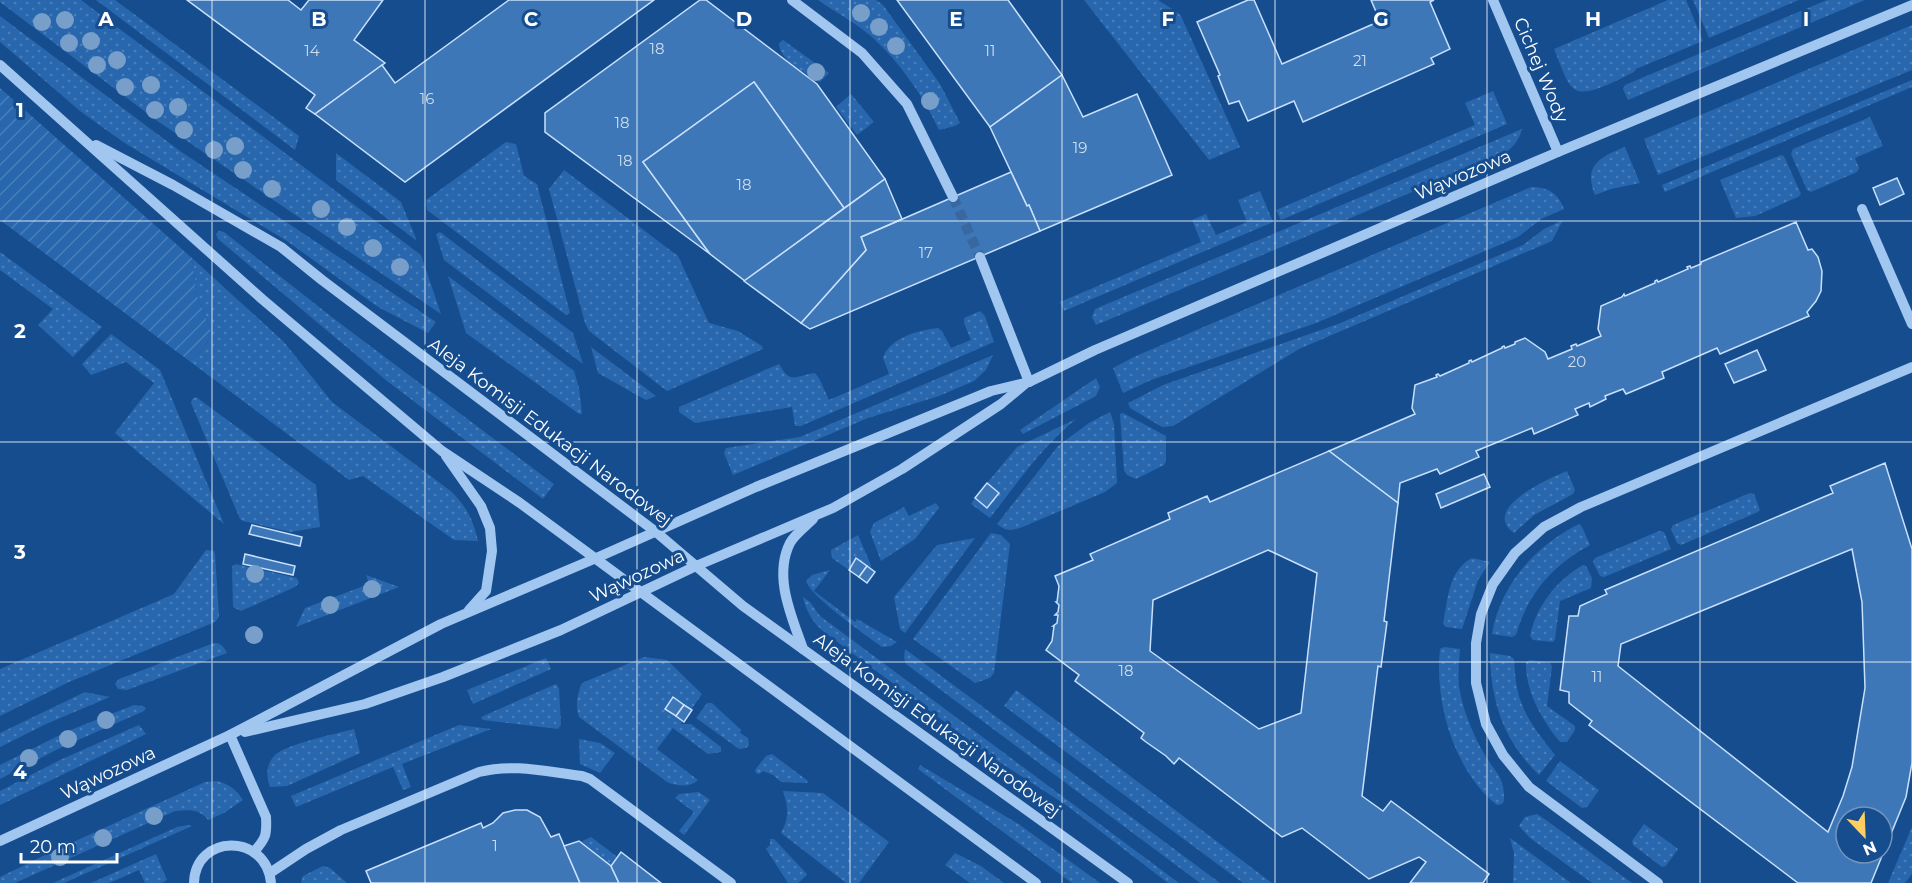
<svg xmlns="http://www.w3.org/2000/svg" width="1912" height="883" font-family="Montserrat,sans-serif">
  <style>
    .grass { fill: url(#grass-dots) }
    .garden { fill: url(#garden-furrows) }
    .building { fill: #3e77b7; stroke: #c8e0fb; stroke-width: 1.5; fill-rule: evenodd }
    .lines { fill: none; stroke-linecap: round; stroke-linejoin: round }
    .minor-tunnel { stroke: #3968a0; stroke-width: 10; stroke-dasharray: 10 5; stroke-linecap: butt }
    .minor { stroke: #a1c6f0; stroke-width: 10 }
    .tree { fill: #789eca }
    .grid { fill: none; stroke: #fff; stroke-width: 1.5; stroke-opacity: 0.55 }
    .labels { text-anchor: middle; stroke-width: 6; stroke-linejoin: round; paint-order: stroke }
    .number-label { font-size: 15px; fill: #cfdded }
    .street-label { font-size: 18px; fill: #fff; stroke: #164d8f }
    .grid-label { font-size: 20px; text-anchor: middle; font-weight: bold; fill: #fff; stroke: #164d8f; stroke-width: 6; stroke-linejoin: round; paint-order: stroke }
  </style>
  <defs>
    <pattern id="grass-dots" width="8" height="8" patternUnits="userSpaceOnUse" patternTransform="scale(1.5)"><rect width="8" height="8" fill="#2867ad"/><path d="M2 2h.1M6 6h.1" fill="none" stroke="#487eb9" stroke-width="1.8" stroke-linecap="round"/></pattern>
    <pattern id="garden-furrows" width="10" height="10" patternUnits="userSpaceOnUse" patternTransform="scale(1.5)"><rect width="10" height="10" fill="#2867ad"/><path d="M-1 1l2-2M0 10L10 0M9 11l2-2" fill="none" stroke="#487eb9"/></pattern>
  </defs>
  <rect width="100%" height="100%" fill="#164d8f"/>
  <g class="grass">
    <path d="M0 0H81L421 255 441 314 156 120 0 2Z"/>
    <path d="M96 0H115L299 136 295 150Z"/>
    <path d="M818 0H876L883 5 940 84 960 123 955 126 939 130C922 94 901 64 872 37 856 23 835 12 818 0Z"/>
    <path d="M1084 0H1158L1177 12 1181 16 1240 147 1209 160Z"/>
    <path d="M1668 0H1686L1703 41 1636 69 1634 72C1621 78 1584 100 1573 88 1565 81 1559 60 1554 49Z"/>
    <path d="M1693 0H1799L1709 38Z"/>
    <path d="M1827 0H1865L1628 100 1623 89 1625 85Z"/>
    <path d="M0 16 180 151 436 322 428 333 378 307 287 241 123 142 80 111 0 42Z"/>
    <path d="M1912 25V70L1658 175 1644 139Z"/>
    <path d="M783 40 829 73 820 82C807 73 779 61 779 43Z"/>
    <path d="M1912 80V87L1665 192 1662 185Z"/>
    <path d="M1493 91 1507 124 1281 220 1276 210 1475 125 1465 103Z"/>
    <path d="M851 94 874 122 857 135 836 107Z"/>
    <path d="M1870 117 1883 146 1855 158 1859 168 1857 172 1811 192 1807 190 1791 154 1793 149Z"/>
    <path d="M1522 129C1519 140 1514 146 1505 153L1096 325 1092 317 1095 309Z"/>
    <path d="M506 142 516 144 524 176 537 184 570 313 566 315 427 210 426 200Z"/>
    <path d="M1625 147 1640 183 1611 189 1595 195C1583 165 1600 157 1625 147Z"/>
    <path d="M336 153 401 202 417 241 336 180Z"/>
    <path d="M1781 155 1784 156 1801 194 1798 197 1755 216 1736 218 1720 180Z"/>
    <path d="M564 170 678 256 709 323 738 331 762 346 763 349 667 391 589 331 585 323 549 189Z"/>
    <path d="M1531 187C1548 187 1558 193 1564 209L1541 219 1518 237 1316 323 1151 380 1123 393 1113 368 1136 356Z"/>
    <path d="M1260 191 1273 222 1064 311 1060 302 1201 242 1192 220 1206 214 1216 235 1247 222 1238 200Z"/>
    <path d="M1563 220 1552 241 1299 349 1173 426 1162 427 1130 408 1128 403 1163 385 1338 324 1523 245 1544 229Z"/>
    <path d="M219 231 224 232 333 318 554 484 543 499 387 381 218 239 216 234Z"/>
    <path d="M440 232 573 333 583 364 444 260 436 234Z"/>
    <path d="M0 252 102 327 73 357 38 325 53 309 0 270Z"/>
    <path d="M192 258 284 342 332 402 452 492C467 507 474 522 478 541L454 540 363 476 349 480 192 363 207 343 211 331 197 296Z"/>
    <path d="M448 276 574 371 579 388 582 414H579L466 333Z"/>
    <path d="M980 311 985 316 994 342 801 426H795L792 407 695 423 679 412V407L779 364C791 386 796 375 815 373L819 378 829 400 889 374 883 358C889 338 919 330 938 328L942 331 951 348 971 340 964 323V318Z"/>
    <path d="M111 334 160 370 224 524 115 433 154 383 126 362 91 375 82 364Z"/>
    <path d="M591 347 656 396 646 400 598 373Z"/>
    <path d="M993 355 986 370 974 381 939 396 868 418 733 475 724 453 726 448 800 437Z"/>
    <path d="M1096 378 1100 387 1096 396 1023 434 1020 430Z"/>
    <path d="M196 397 316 485 320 527 290 532 243 521 240 519 191 403 192 399Z"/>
    <path d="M1110 412 1114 424 1117 483 1105 492 1020 528C1010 531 1006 531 997 524L1058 446 1089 423Z"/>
    <path d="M1123 413 1166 436V461L1164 465 1136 479 1127 475 1124 471 1120 414Z"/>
    <path d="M1076 419C1042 447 1017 483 990 518L971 504 975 498 988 508 999 493 987 483 1017 447Z"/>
    <path d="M1567 471 1575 490 1573 494 1534 515 1514 533C1480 509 1549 478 1567 471Z"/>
    <path d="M1750 493 1754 494 1760 510 1758 512 1681 545 1677 543 1671 529 1673 525Z"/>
    <path d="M936 503 939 508 915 539 881 561 870 532 874 523 904 507 909 516Z"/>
    <path d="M1579 524 1582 527 1590 545C1552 566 1528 593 1516 635L1512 637 1492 634C1500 585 1536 545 1579 524Z"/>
    <path d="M1659 531 1664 532 1671 549 1604 577 1600 576 1593 562 1595 558Z"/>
    <path d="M991 533 1001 535 1010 544 994 673 990 678 975 683 913 639Z"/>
    <path d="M858 535 871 565V568L857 559 849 570 832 558 831 550Z"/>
    <path d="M975 538 905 633 900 629 894 597 937 545Z"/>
    <path d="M206 550 214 551 215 554 219 617 215 622 69 682 0 716V669L174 594Z"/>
    <path d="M1472 558 1490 562 1478 580 1462 629 1446 627 1443 624C1448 599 1448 571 1472 558Z"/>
    <path d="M236 564 297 578 299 583 295 587 241 611 233 607 232 566Z"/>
    <path d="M1583 565 1586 566 1592 578 1591 588 1560 601 1555 639 1553 642 1533 640 1530 636C1537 605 1556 581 1583 565Z"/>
    <path d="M830 570 814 591 855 622 857 619 897 642 891 646 882 647C866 635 811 597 806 581L812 575Z"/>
    <path d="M366 575 399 587 296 627 305 608 369 584Z"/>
    <path d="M803 597 810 602 820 616 1179 883H1168L1066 805 993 758 824 632C813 623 806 611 803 597Z"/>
    <path d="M214 643C221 643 223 646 227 653L127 690 118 689 115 684 119 679Z"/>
    <path d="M1444 647 1460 649C1459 661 1458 674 1459 686 1462 708 1472 732 1483 752 1494 772 1505 775 1504 801L1502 804 1497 805C1454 771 1434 702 1440 649Z"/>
    <path d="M905 649 1220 883H1200L906 664 904 658Z"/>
    <path d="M1490 653 1510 656 1514 659C1515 669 1515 679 1517 688 1522 714 1539 735 1555 755L1539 775C1503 740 1491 702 1490 653Z"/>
    <path d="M644 657 667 660 702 694 681 724H691L721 747V752L708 754 673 728 657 749 698 780C690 788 677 786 667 782L579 717C575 706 577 694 582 683Z"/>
    <path d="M546 658 551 669 473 704 467 690Z"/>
    <path d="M1530 660 1550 663 1552 666 1547 706 1575 726V730L1567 742H1560C1542 720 1525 691 1526 662Z"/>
    <path d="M556 684 559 688 561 725 558 729 483 720 481 717Z"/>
    <path d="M1016 690 1272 883H1243L1004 706Z"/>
    <path d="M85 692 110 697 46 724 0 747V733Z"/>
    <path d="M707 703H712L741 730 740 733 748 738 749 745 746 748 739 749 696 718Z"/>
    <path d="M134 705 143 706 146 708 144 711 60 748 0 779V765L68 731Z"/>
    <path d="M139 725 146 734 0 805V791L60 760Z"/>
    <path d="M459 725 491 729 402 764 411 787 403 790 393 767 296 807 291 796Z"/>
    <path d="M354 729 360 753 287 786 270 787C266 776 266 765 274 756 285 744 336 734 354 729Z"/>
    <path d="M579 739 600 743 615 753 600 773 580 764Z"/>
    <path d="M772 754 808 781 807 783 781 782 773 775 763 771 759 774 756 773 755 770 766 756Z"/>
    <path d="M1560 761 1599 790 1587 807 1582 808 1546 781Z"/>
    <path d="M920 765 1020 825 1100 883H1072L918 769Z"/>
    <path d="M217 781C229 784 236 789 243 800L224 813 208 820C199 808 188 810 175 811L15 883H0V877L47 854 205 782Z"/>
    <path d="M783 791 823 793 889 842 859 883H846L781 833C790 817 788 807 783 791Z"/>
    <path d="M699 792 710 800 684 835 679 831 694 812 675 798 679 794Z"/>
    <path d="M1537 814 1546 820 1632 883H1592L1530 838 1519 826 1525 817Z"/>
    <path d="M1644 824 1678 849 1666 866 1662 867 1633 845 1632 841Z"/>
    <path d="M188 825 192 826 64 883H53L177 827Z"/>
    <path d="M1912 827V874L1905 883H1888Z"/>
    <path d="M591 837 616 856 623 883 574 845Z"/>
    <path d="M1510 838 1571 883H1513L1514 853Z"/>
    <path d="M770 839H774L806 873 807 875 798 883H788L766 849 770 845Z"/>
    <path d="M955 853 981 866 1004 883H970L945 865Z"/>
    <path d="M156 854 167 880 162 883H145L139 870 109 883H91Z"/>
    <path d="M323 866 330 868 347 883H301L303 876Z"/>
  </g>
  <path class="garden" d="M0 88 192 258 197 296 211 331 207 343 192 363 0 220Z"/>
  <g class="building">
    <path d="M187 0H288L301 10 309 0H383L354 40 385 63 315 114 306 108 315 95Z"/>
    <path d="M509 0H654L405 182 315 114 382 65 395 83Z"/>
    <path d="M700 0H706L817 84 885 179 844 208 754 82 643 162 710 254 545 132V113Z"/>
    <path d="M897 0H1008L1062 75 990 127Z"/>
    <path d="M1248 0H1254L1282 64 1380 21 1371 0H1434L1430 2 1450 49 1431 58 1434 64 1303 122 1294 101 1248 121 1239 101 1229 104 1218 76 1220 75 1197 22Z"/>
    <path d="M1062 75 1083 117 1137 94 1172 175 1040 231 1029 205 1027 206 990 127Z"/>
    <path d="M754 82 844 208 745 281 710 254 643 162Z"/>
    <path d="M1011 172 1027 206 1029 205 1040 231 810 329 801 323 866 250 861 237Z"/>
    <path d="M1897 178 1904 194 1880 205 1873 188Z"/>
    <path d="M885 179 902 219 861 237 866 250 801 323 744 281Z"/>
    <path d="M1796 222 1808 250 1812 249 1818 257 1822 271 1821 291 1816 301 1807 312 1809 316 1720 354 1717 348 1662 372 1664 378 1626 394 1623 389 1605 396 1606 399 1590 407 1589 403 1575 409 1578 415 1534 434 1532 428 1476 451 1479 457 1440 474 1437 469 1400 483 1398 503 1329 451 1415 414 1412 408 1415 385 1437 377 1436 375 1438 374 1440 376 1469 363V361L1471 360 1472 362 1502 348V347L1504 346 1505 348 1515 344V342L1525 338 1545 352 1548 359 1572 349 1571 346 1576 344 1577 346 1601 336 1598 329 1601 306 1622 297 1624 294 1625 296 1655 283V281L1657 280 1658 282 1688 269 1687 267 1690 266 1691 268 1701 264V262Z"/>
    <path d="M1757 350 1766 370 1734 383 1725 364Z"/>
    <path d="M1329 451 1398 503 1384 621 1387 622 1381 667 1378 666 1362 796 1383 811 1391 801 1489 874 1483 883H1410L1426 862 1419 857 1369 879 1302 828 1282 837 1179 758 1174 764 1166 756 1146 742 1141 738 1144 733 1075 681 1079 675 1046 650 1052 641 1054 626H1053L1057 623 1058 615H1055L1058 612 1059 605 1056 602H1057L1059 586 1055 576 1093 560 1090 554 1170 519 1168 513 1207 496 1210 502ZM1268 550 1317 573 1301 713 1259 729 1150 651 1153 600Z"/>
    <path d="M1885 463 1912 549V763L1906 797 1871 883H1798L1589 725 1592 721 1569 703V692L1560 690 1569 616H1578L1580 606 1607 594 1605 590 1833 493 1830 486ZM1852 549 1862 602 1865 688 1852 767 1843 796 1828 832 1618 666 1621 644ZM1846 817H1882V853H1846Z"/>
    <path d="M1484 474 1490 487 1441 508 1436 494Z"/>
    <path d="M987 483 999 493 987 508 975 498Z"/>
    <path d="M252 525 302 537 300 546 249 534Z"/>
    <path d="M245 554 295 566 293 575 243 564Z"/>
    <path d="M856 558 867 566 859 577 849 570Z"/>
    <path d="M867 566 875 572 867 583 859 577Z"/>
    <path d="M673 697 684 705 676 716 665 709Z"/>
    <path d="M684 705 692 710 684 722 676 716Z"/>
    <path d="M515 810H527L540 817 551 837 559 834 580 883H371L366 871 481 823 483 828 493 823 503 813Z"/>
    <path d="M579 841 611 866 619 883H580L564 846Z"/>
    <path d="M621 852 661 883H619L611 866Z"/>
  </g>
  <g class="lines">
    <path class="minor-tunnel" d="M953 197 980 257"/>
    <g class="minor">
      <path d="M792 0 862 53 907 104 953 197"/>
      <path d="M1493 0 1558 152"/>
      <path d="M0 65 262 299 442 451 520 503 1036 883"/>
      <path d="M96 145 173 185 281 247 322 280 656 532 743 606 1128 883"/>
      <path d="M1862 209 1912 324"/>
      <path d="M980 257 1029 382"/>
      <path d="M446 456 481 506 490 528 492 551 486 591 469 610"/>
      <path d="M803 649C792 617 773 577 790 543 794 535 806 526 813 519"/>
      <path d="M245 732 365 704 443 677 561 630 696 566 833 508 902 469 1001 404 1025 384"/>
      <path d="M230 735 266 817C267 835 266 838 254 852"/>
      <path d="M0 841 230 735 441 624 594 559 756 487 991 391 1029 382 1095 350 1558 152 1912 5"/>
      <path d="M270 873 306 849 341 830 479 772C514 763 547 772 582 776L590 779 731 883"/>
      <path d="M194 883C195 834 266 832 271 883"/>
      <path d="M1658 883 1529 787 1503 755 1486 724 1476 683V643L1481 614 1493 584 1515 553 1544 527 1581 507 1912 367"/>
    </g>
  </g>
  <g class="tree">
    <circle cx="861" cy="13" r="9"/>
    <circle cx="65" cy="20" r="9"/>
    <circle cx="42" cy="22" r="9"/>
    <circle cx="879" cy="27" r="9"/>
    <circle cx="91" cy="41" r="9"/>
    <circle cx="69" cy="43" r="9"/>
    <circle cx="896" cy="46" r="9"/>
    <circle cx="117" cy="60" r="9"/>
    <circle cx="97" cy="65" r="9"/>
    <circle cx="816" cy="72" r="9"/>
    <circle cx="151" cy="85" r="9"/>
    <circle cx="125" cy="87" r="9"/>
    <circle cx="930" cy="101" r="9"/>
    <circle cx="178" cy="107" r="9"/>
    <circle cx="155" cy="110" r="9"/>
    <circle cx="184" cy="130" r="9"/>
    <circle cx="235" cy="146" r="9"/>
    <circle cx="214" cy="150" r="9"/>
    <circle cx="243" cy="170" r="9"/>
    <circle cx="272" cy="189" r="9"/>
    <circle cx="321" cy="209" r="9"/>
    <circle cx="347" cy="227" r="9"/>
    <circle cx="373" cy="248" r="9"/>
    <circle cx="400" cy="267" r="9"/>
    <circle cx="255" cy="574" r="9"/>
    <circle cx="372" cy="589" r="9"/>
    <circle cx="330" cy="605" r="9"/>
    <circle cx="254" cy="635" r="9"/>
    <circle cx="106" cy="720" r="9"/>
    <circle cx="68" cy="739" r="9"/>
    <circle cx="29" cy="758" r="9"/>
    <circle cx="154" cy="816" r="9"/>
    <circle cx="103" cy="838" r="9"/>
    <circle cx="60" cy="857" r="9"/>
  </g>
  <path class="grid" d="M212 0V883M425 0V883M637 0V883M850 0V883M1062 0V883M1275 0V883M1487 0V883M1700 0V883M0 221H1912M0 442H1912M0 662H1912"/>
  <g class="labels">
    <g class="number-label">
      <text x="657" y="54">18</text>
      <text x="312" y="56">14</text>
      <text x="990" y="56">11</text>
      <text x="1360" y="66">21</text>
      <text x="427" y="104">16</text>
      <text x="622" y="128">18</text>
      <text x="1080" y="153">19</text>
      <text x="625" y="166">18</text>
      <text x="744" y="190">18</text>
      <text x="926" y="258">17</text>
      <text x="1577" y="367">20</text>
      <text x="1126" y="676">18</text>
      <text x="1597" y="682">11</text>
      <text x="495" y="851">1</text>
    </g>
    <g class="street-label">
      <text transform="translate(1541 70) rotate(67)" y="6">Cichej Wody</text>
      <text transform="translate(1463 175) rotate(-23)" y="6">Wąwozowa</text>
      <text transform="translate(550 432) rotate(37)" y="6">Aleja Komisji Edukacji Narodowej</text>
      <text transform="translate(637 576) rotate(-25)" y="6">Wąwozowa</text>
      <text transform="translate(937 725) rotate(36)" y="6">Aleja Komisji Edukacji Narodowej</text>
      <text transform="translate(108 773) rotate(-25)" y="6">Wąwozowa</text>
    </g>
  </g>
  <g class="grid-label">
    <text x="106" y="26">A</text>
    <text x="319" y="26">B</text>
    <text x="531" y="26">C</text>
    <text x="744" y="26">D</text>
    <text x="956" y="26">E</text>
    <text x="1168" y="26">F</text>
    <text x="1381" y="26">G</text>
    <text x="1593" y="26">H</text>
    <text x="1806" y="26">I</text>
    <text x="20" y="117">1</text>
    <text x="20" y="338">2</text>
    <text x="20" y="559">3</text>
    <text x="20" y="779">4</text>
  </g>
  <g transform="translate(1864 835) rotate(157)"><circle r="28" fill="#164d8f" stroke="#7394bc" stroke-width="1.5"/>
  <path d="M0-4.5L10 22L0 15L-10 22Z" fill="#ffce60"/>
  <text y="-9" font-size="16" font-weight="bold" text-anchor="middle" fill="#ffffff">N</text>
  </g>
  <path d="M21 853v9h96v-9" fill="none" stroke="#ffffff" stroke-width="3"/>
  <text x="30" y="853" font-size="18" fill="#ffffff" stroke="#164d8f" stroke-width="4.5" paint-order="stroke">20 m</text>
</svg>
